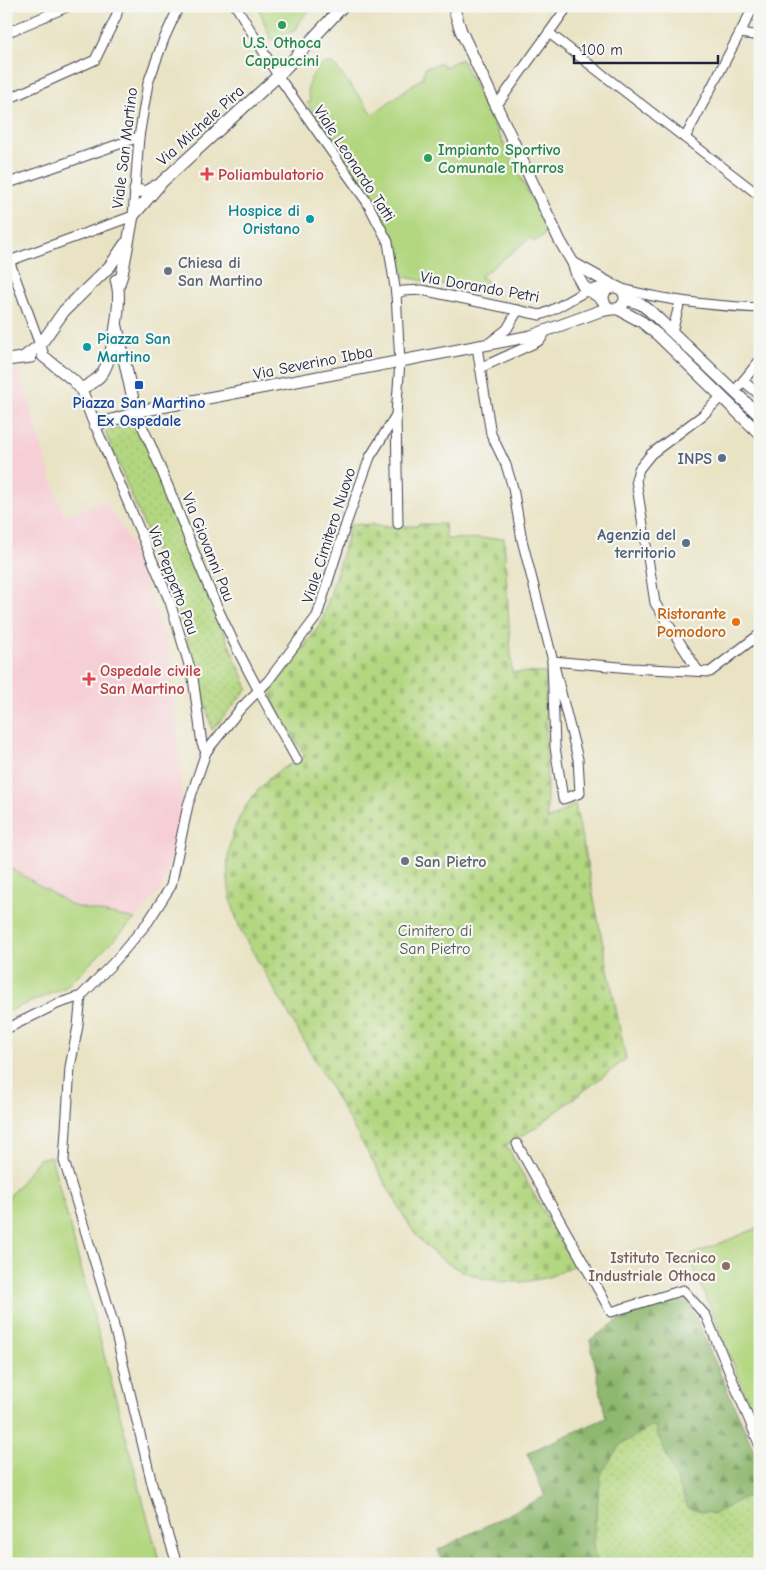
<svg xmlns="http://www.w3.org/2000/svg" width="766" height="1570" font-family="'Comic Neue',sans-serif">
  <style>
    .built { fill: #f6cfd6 }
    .grass { fill: #b3d780; stroke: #6a7c5e }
    .forest { fill: url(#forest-firs); stroke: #586d54 }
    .cemetery { fill: url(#cemetery-stones); stroke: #6a7c5e }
    .park { fill: url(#park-dots); stroke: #6a7c5e }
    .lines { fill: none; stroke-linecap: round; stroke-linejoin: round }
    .minor-casing { stroke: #403f50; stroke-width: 11 }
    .tertiary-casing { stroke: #403f50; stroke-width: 13 }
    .minor { stroke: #fff; stroke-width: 9 }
    .tertiary { stroke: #fff; stroke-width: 11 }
    .leisure-dot { fill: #2e9e5b; stroke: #f6f6f2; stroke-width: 2 }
    .health-dot { fill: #e0444e; stroke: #f6f6f2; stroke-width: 2 }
    .culture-dot { fill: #0f9aa8; stroke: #f6f6f2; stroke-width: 2 }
    .worship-dot { fill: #6b7280; stroke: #f6f6f2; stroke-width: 2 }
    .transit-dot { fill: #1a4fb4; stroke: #f6f6f2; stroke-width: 2 }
    .service-dot { fill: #5c6f8a; stroke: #f6f6f2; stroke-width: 2 }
    .food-dot { fill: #e8710a; stroke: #f6f6f2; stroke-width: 2 }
    .education-dot { fill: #8d6e63; stroke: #f6f6f2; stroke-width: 2 }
    .labels { text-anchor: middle; stroke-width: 4.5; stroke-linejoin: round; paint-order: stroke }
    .leisure-label { font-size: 16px; font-weight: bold; fill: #27864d; stroke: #f6f6f2 }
    .street-label { font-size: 16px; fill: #22223b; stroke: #f6f6f2 }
    .health-label { font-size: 16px; font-weight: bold; fill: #be3a42; stroke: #f6f6f2; text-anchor: start }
    .culture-label { font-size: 16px; font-weight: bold; fill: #0d838f; stroke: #f6f6f2; text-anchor: end }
    .worship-label { font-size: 16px; font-weight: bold; fill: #5b616d; stroke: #f6f6f2; text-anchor: start }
    .transit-label { font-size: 16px; font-weight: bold; fill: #164399; stroke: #f6f6f2 }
    .service-label { font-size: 16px; font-weight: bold; fill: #4e5e75; stroke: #f6f6f2; text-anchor: end }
    .food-label { font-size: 16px; font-weight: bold; fill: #c56008; stroke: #f6f6f2; text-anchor: end }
    .park-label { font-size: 16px; fill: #4e5850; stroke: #f6f6f2 }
    .education-label { font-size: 16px; font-weight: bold; fill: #785e54; stroke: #f6f6f2; text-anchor: end }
  </style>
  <defs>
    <pattern id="forest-firs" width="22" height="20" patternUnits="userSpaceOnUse" patternTransform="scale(1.25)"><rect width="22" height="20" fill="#8eb86e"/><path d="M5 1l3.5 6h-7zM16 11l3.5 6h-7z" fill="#74955c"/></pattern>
    <pattern id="cemetery-stones" width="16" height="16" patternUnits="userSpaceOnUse" patternTransform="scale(1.25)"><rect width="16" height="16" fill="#b3d780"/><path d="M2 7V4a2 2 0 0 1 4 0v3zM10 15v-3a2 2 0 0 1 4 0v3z" fill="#9ab870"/></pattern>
    <pattern id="park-dots" width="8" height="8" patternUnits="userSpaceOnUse" patternTransform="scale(1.25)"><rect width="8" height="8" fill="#b3d780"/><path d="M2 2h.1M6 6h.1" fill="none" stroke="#9ab870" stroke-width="1.8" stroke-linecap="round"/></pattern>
  </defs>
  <rect width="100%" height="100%" fill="#f6f6f2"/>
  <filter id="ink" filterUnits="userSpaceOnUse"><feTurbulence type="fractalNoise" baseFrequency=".02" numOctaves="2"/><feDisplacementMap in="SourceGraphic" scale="10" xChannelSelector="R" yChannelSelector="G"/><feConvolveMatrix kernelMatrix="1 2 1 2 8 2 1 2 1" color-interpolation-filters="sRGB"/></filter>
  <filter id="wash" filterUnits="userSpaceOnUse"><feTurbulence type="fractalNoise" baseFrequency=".0096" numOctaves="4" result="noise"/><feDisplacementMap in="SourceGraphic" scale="20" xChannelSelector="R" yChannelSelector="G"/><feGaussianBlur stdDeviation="1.12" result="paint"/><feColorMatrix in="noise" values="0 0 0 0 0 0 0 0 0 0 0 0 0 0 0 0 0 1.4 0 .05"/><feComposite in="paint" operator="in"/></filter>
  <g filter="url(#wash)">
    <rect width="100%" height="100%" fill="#e9e3c4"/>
    <path class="built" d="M18 369 63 516 105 501 130 541 166 642 175 716 183 803 165 879 161 890 135 919 73 906 6 865V370Z"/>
    <g class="grass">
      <path d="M258 6H315C306 12 300 20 296 30L271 40Z"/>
      <path d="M461 59 547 230 543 236 534 242 530 238 480 277 487 280 485 291 479 290 478 292 404 277 394 236 375 201 307 103 311 101C303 87 312 71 325 63H331L336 67 373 114 423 77 425 68 441 63 444 67Z"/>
      <path d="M6 865 73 906 135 919 65 988 6 1012Z"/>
      <path d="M51 1156 160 1564H6V1201L39 1159Z"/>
      <path d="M760 1227V1430L689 1256Z"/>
    </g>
    <path class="forest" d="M687 1298 760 1464V1564H444L438 1550 545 1496 527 1453 606 1418 590 1340 620 1319Z"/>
    <path class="cemetery" d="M351 524 375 525 376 526H393L394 524H403V526H418V524H445L446 539 504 538 512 672 546 673 547 819 551 818 575 804 626 1059 535 1128 506 1145 574 1265C528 1294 465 1285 426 1246 413 1234 405 1218 396 1202L242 933C218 876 222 823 269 779 279 769 293 763 305 756L274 704 271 692 322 622Z"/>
    <g class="park">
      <path d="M135 422 155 462 182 536 248 688 212 730 198 675 175 599 105 432Z"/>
      <path d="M654 1425 688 1508 714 1514 747 1496 760 1495V1564H596L593 1543 601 1474 620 1445Z"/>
    </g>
  </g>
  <g filter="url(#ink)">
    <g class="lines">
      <defs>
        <g id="minor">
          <path d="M236 6 278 76 367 202 388 242 396 294 400 362 396 415 398 524"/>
          <path d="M6 33 69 6"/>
          <path d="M549 33 760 196"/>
          <path d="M740 33 760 36"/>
          <path d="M6 100 95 60 116 17 119 6"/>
          <path d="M497 105 568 6"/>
          <path d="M685 138 754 6"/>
          <path d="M6 184 139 137"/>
          <path d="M6 252 40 345"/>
          <path d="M9 261 133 216 139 137 148 83 164 39 179 6"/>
          <path d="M619 288C665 301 712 306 760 308"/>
          <path d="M396 294 403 291 422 290 540 315C568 306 580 286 612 287"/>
          <path d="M672 332 680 302"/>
          <path d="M489 343 507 329 518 310"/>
          <path d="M477 347 491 434 506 465 513 488 522 540 578 759 580 793 563 799 555 747 552 661"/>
          <path d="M480 368 537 342 541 339 546 331"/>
          <path d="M743 381 760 395"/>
          <path d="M734 392 760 360"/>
          <path d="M141 412 136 413C164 470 184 530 209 588 234 648 266 704 297 760"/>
          <path d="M95 425 170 602 193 678 202 744 206 752"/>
          <path d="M552 661 631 668 710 672 760 634"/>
          <path d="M698 671 655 603 636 480 639 469 651 454 703 415 722 396"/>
          <path d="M81 996 78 1026 70 1067 64 1161 113 1322 153 1488 177 1564"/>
          <path d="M6 1029 57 1004 81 996 115 961 148 922 171 886 188 805 206 752 241 708 268 681 317 616 346 524 370 457 396 415"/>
          <path d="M517 1144 611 1312 683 1290 706 1316 760 1446"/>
        </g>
        <g id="tertiary">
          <path d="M453 6 461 31 560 241 573 263 577 275 583 286 603 300"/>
          <path d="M135 190 146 192 155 186"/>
          <path d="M573 263 616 287"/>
          <circle cx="614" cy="298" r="11"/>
          <path d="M118 287 122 275 133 216 163 181 278 76 343 6"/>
          <path d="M626 299 641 304 650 311 760 416"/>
          <path d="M618 309 642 322 659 336 760 434"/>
          <path d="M40 345 43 356 73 380 81 389 95 425 136 413 117 327"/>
          <path d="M24 357 40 345 64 311 110 266 125 244"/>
          <path d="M6 360 31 357"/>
          <path d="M81 389C89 385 98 380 103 372 113 356 123 297 116 280"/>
          <path d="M146 410 531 336 600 311 611 309"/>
        </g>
      </defs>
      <use href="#minor" class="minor-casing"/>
      <use href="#tertiary" class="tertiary-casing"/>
      <use href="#minor" class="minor"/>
      <use href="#tertiary" class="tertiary"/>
    </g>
  </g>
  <g class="leisure-dot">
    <circle cx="282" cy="25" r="5"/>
    <circle cx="428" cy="158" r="5"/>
  </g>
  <g class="health-dot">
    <path d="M204.5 166.5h5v5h5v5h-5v5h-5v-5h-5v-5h5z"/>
    <path d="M86.5 671.5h5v5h5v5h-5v5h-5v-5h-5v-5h5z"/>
  </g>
  <g class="culture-dot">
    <circle cx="310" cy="219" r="5"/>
    <circle cx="87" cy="347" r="5"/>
  </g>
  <g class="worship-dot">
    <circle cx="168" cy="271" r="5"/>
    <circle cx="405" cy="861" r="5"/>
  </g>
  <rect class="transit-dot" x="134" y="380" width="10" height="10" rx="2.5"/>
  <g class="service-dot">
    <circle cx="722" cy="458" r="5"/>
    <circle cx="686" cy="543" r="5"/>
  </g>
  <circle class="food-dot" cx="736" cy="622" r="5"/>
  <circle class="education-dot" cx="726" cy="1266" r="5"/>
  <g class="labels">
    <g class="leisure-label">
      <text x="282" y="48">U.S. Othoca<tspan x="282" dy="18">Cappuccini</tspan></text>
      <text x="438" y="155" text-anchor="start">Impianto Sportivo<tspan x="438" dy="18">Comunale Tharros</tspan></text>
    </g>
    <g class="street-label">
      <text transform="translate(200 125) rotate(-42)" y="6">Via Michele Pira</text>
      <text transform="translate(124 148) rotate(-83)" y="6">Viale San Martino</text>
      <text transform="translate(355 163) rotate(57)" y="6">Viale Leonardo Tatti</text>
      <text transform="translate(480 286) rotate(10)" y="6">Via Dorando Petri</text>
      <text transform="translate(313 362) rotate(-11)" y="6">Via Severino Ibba</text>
      <text transform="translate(328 535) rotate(-72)" y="6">Viale Cimitero Nuovo</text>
      <text transform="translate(209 547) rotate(68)" y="6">Via Giovanni Pau</text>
      <text transform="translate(174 580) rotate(69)" y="6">Via Peppetto Pau</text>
    </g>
    <g class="health-label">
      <text x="218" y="180">Poliambulatorio</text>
      <text x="100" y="676">Ospedale civile<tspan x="100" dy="18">San Martino</tspan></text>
    </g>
    <g class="culture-label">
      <text x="300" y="216">Hospice di<tspan x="300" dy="18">Oristano</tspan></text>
      <text x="97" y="344" text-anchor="start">Piazza San<tspan x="97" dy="18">Martino</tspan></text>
    </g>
    <g class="worship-label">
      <text x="178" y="268">Chiesa di<tspan x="178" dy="18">San Martino</tspan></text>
      <text x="415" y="867">San Pietro</text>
    </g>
    <g class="transit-label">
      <text x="139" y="408">Piazza San Martino<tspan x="139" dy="18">Ex Ospedale</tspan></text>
    </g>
    <g class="service-label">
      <text x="712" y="464">INPS</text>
      <text x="676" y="540">Agenzia del<tspan x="676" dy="18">territorio</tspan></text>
    </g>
    <g class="food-label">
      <text x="726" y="619">Ristorante<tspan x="726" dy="18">Pomodoro</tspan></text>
    </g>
    <g class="park-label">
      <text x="435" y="936">Cimitero di<tspan x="435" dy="18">San Pietro</tspan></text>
    </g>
    <g class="education-label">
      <text x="716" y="1263">Istituto Tecnico<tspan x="716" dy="18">Industriale Othoca</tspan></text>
    </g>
  </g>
  <rect width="766" height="1570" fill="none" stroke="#f6f6f2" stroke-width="25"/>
  <path d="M574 55v8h144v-8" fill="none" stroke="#22223b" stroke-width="2.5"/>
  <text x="581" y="55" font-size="15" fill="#22223b" stroke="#f6f6f2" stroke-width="4" paint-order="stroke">100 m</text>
</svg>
